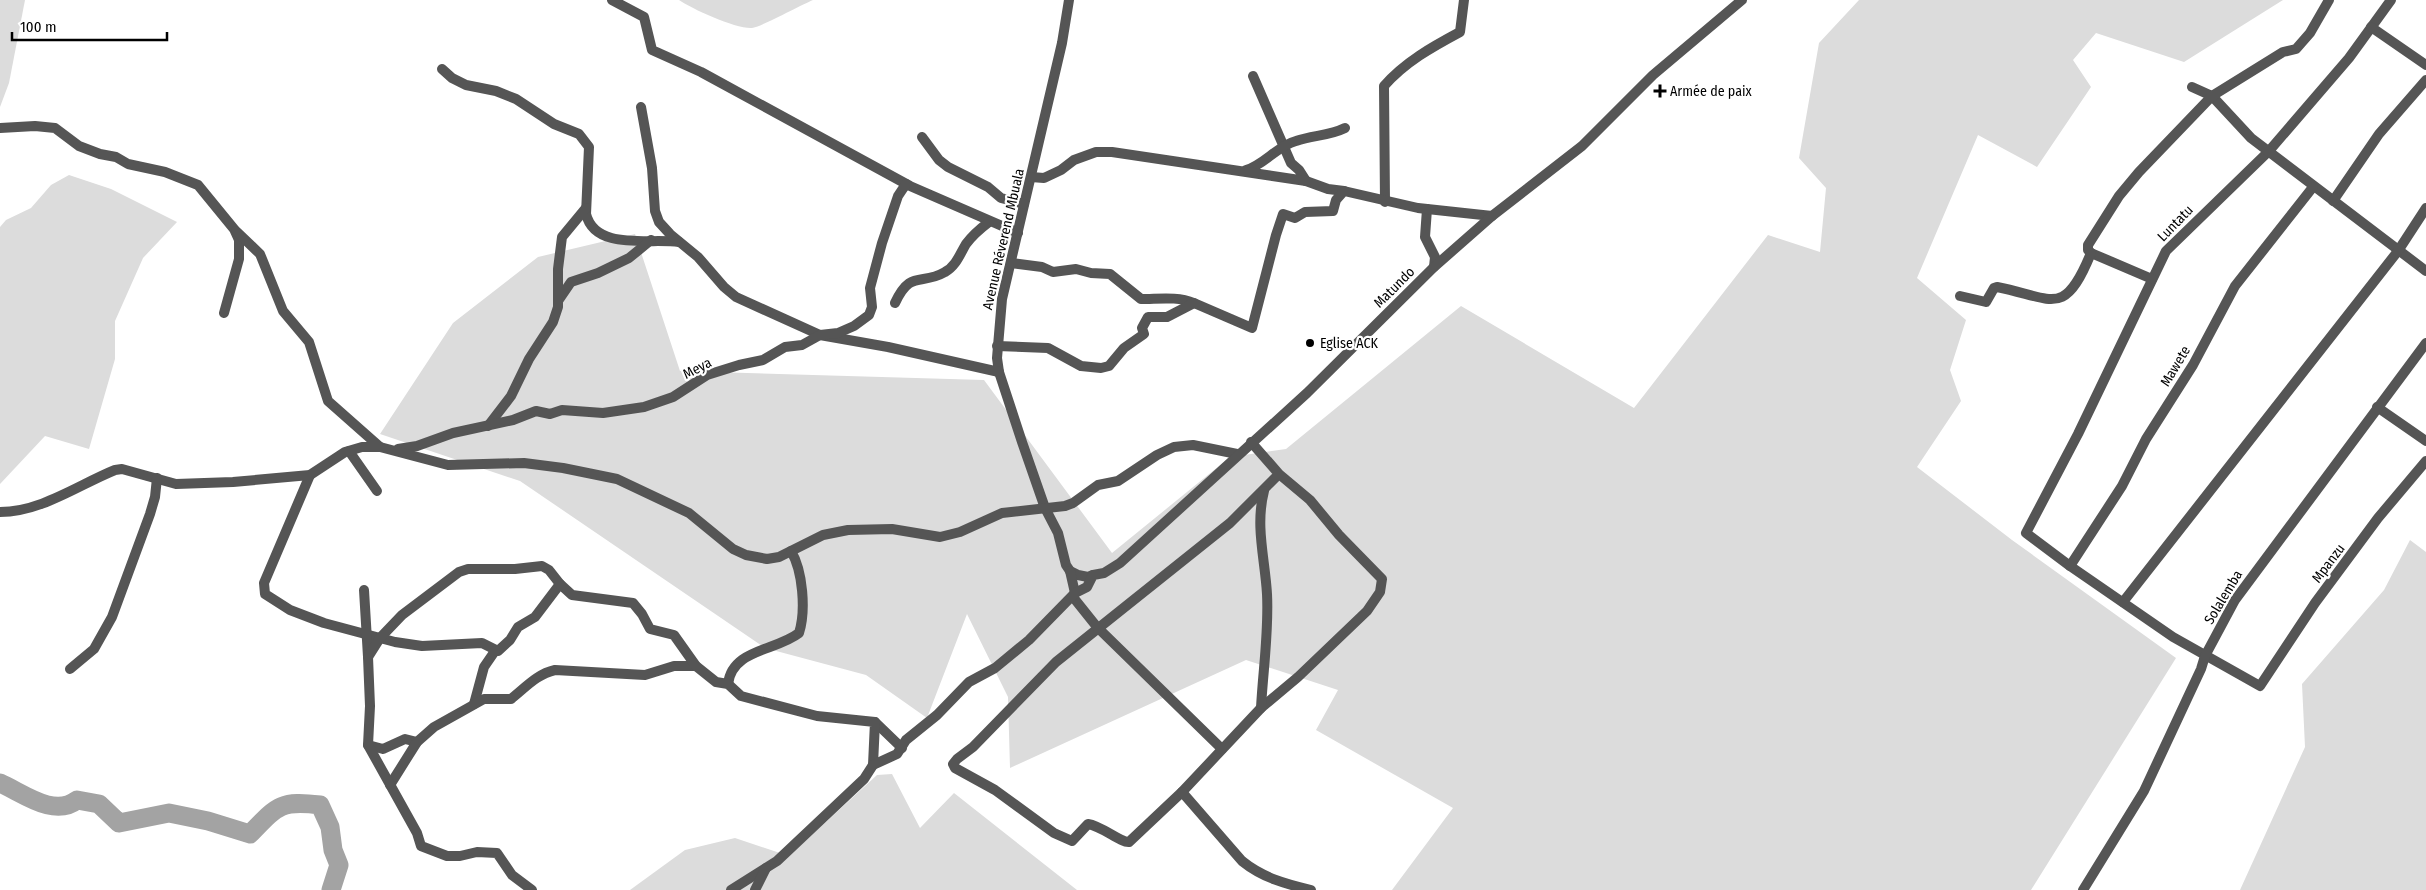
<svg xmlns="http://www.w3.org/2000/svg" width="2426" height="890" font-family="'Fira Sans Condensed',sans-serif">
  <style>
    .green { fill: #dcdcdc }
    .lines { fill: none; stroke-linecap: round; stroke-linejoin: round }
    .river { stroke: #a3a3a3; stroke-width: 19 }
    .minor { stroke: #555; stroke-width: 10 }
    .poi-dot { fill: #000; stroke: #fff; stroke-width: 2 }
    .labels { text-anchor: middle; stroke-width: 4.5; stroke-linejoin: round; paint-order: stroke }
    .poi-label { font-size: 14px; fill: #000; stroke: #fff; text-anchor: start }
    .street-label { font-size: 14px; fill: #000; stroke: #fff }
  </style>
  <rect width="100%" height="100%" fill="#fff"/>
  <g class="green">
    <path d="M0 0H25L9 83 0 107Z"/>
    <path d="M679 0H813C801 5 761 27 752 28 736 29 692 9 679 0Z"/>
    <path d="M1859 0H2283L2184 62 2096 33 2073 60 2091 87 2037 167 1978 135 1917 278 1966 320 1950 370 1961 401 1917 467 2012 540 2176 658 2031 890H1392L1453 808 1316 730 1338 690 1246 660 1010 768 1008 697 967 614 927 718 866 675 765 648 520 481 380 434 453 323 538 257 635 234 680 371 984 380 1112 553 1230 457 1286 449 1461 306 1634 408 1768 235 1820 252 1826 188 1799 158 1819 43Z"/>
    <path d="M69 175 111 189 177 222 143 258 115 321V359L89 449 45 436 0 484V227L6 220 31 208 51 185Z"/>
    <path d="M2410 540 2426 552V890H2240L2305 747 2302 684 2384 590Z"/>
    <path d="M892 774 920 828 954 793 1077 890H630L685 850 735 838 789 856 877 775Z"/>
  </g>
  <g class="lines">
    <path class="river" d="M0 783C23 793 54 818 77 800L99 804 119 823 169 813 208 821 250 834C277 806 280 800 320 805L330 827 333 850 339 865 331 890"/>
    <g class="minor">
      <path d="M612 0 644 17 652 50 701 72 910 186 1018 233"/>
      <path d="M1069 0 1062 43 1002 299 997 358 999 372 1022 442 1045 508 1058 533 1066 565 1070 571 1078 575 1088 577 1093 575"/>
      <path d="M2391 0 2349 58 2269 151 2166 251 2078 434 2026 533 2070 566 2173 637 2260 686 2315 603 2378 518 2426 461"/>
      <path d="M2371 27 2426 65"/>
      <path d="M442 69 452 78 466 85 496 91 516 99 554 124 579 134 589 147 586 214C595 251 650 238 679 242"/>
      <path d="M1253 76 1291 163 1299 170 1306 181"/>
      <path d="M2192 87 2212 96 2251 138 2426 271"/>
      <path d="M641 107 652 168 655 211 659 222 670 234 698 257 724 287 736 297 820 335 888 347 999 372"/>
      <path d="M0 128 35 126 55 128 79 146 100 154 116 157 128 164 165 172 198 185 234 229 239 240V259L224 313"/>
      <path d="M922 137 939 160 948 167 988 187 1001 198 1024 204"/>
      <path d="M1246 170C1264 165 1277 146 1296 141 1313 135 1329 136 1345 128"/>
      <path d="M1031 177 1044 178 1061 170 1074 160 1096 152H1112L1306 181 1328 189 1344 191"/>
      <path d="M2333 201 2379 134 2426 80"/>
      <path d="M1385 202 1384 86C1405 62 1432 47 1460 32L1464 0"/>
      <path d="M1427 209 1425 237 1435 257 1434 267"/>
      <path d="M236 231 260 254 283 311 309 342 328 401 380 447"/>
      <path d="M1011 263 1042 267 1053 272 1076 269 1091 273 1110 274 1141 299C1159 299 1177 296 1194 303"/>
      <path d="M2152 279 2091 253 2088 250V245L2119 196 2139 172 2212 96 2283 52 2296 49 2310 33 2329 0"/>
      <path d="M1960 296 1986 302 1994 288 1997 287C2053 298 2064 319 2091 253"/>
      <path d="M558 301 571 282 598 273 629 258 651 240"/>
      <path d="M895 303C911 269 921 286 945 272 956 266 960 254 966 244 972 236 981 228 989 222"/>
      <path d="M997 346 1048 348 1081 366 1101 368 1109 366 1124 348 1144 334 1142 328 1148 317H1167L1194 303 1252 328 1276 235 1283 214 1295 218 1305 212 1333 211 1336 200 1344 191 1418 208 1492 216"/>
      <path d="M2377 407 2426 441"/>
      <path d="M488 426 511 396 529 359 553 322 558 307V269L562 237 586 208"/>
      <path d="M1251 442 1279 474 1230 523 1056 662 973 747 957 759 953 764 955 768 995 790 1054 833 1072 841 1088 824C1102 826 1121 843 1129 842L1182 792 1261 708 1298 677 1367 611 1380 592 1382 579 1339 535 1310 500 1279 474"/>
      <path d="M398 449 417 446 453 433 513 420 536 411 550 414 562 410 603 413 644 407 673 397 707 375 739 365 763 360 785 347 802 345 820 335 838 333 854 326 869 315 872 307 870 288 882 243 898 196 906 184"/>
      <path d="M349 451 377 491"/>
      <path d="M310 475 264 583 265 594 290 610 324 623 395 642 422 646 482 643 498 651 510 640 518 627 535 617 560 584"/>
      <path d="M0 512C41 512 78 485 115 470L122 469 176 484 233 482 310 475 345 452 362 447H380L448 465 524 463 563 468 617 479 689 513 733 549 746 555 767 559 779 557 823 535 848 530 892 529 940 537 960 532 1002 513 1065 506 1073 503 1098 485 1118 481 1157 455 1174 447 1193 445 1237 454"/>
      <path d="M2070 566 2122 486 2146 439 2193 365 2235 286 2313 187"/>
      <path d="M1070 571 1075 593"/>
      <path d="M364 590 368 657"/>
      <path d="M1073 597 1097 627 1222 749"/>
      <path d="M2123 602 2398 251 2426 208"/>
      <path d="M70 669 94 649 112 617 150 514 155 497 157 478"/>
      <path d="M728 684C732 649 776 651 799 633 806 611 803 571 791 551"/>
      <path d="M474 704 484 667 495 651"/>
      <path d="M1261 708C1263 670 1269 632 1267 594 1265 559 1255 526 1264 491"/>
      <path d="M875 722 902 748"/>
      <path d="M368 745 383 749 405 739 417 742"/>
      <path d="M390 785 417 742 434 727 484 699H511C525 688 537 674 555 670L645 675 674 666H696"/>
      <path d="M1182 792 1242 861C1263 878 1286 884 1311 890"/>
      <path d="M532 890 512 875 497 853 477 852 460 856H447L421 846 417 833 368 745 370 706 368 657 380 638 402 615 459 572 468 569H515L542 566 549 570 560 584 572 595 633 603 642 614 650 629 674 635 696 666 716 682 728 684 741 696 817 716 875 722 873 765"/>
      <path d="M731 890 777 861 864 779 873 765 897 754 906 740 937 715 969 682 995 668 1029 640 1075 593 1087 587 1093 575 1104 573 1120 563 1307 393 1434 267 1492 216 1582 146 1653 75 1742 0"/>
      <path d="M755 890 766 868"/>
      <path d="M2083 890 2144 791 2201 669 2205 656 2235 600 2426 343"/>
    </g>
  </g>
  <g class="poi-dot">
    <path d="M1657.5 83.5h5v5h5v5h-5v5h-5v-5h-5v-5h5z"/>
    <circle cx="1310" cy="343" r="5"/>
  </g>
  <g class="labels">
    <g class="poi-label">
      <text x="1670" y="96">Armée de paix</text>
      <text x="1320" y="348">Eglise ACK</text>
    </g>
    <g class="street-label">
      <text transform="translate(2175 223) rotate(-46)" y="5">Luntatu</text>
      <text transform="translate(1003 239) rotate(-77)" y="5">Avenue Réverend Mbuala</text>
      <text transform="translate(1394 287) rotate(-45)" y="5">Matundo</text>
      <text transform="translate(2175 366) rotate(-59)" y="5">Mawete</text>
      <text transform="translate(697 368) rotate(-27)" y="5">Meya</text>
      <text transform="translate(2328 563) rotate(-53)" y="5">Mpanzu</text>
      <text transform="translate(2223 597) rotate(-59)" y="5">Solalemba</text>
    </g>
  </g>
  <path d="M12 32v8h155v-8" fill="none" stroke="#000000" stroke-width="2.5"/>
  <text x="20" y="32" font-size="15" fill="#000000" stroke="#ffffff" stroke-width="4" paint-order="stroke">100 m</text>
</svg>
